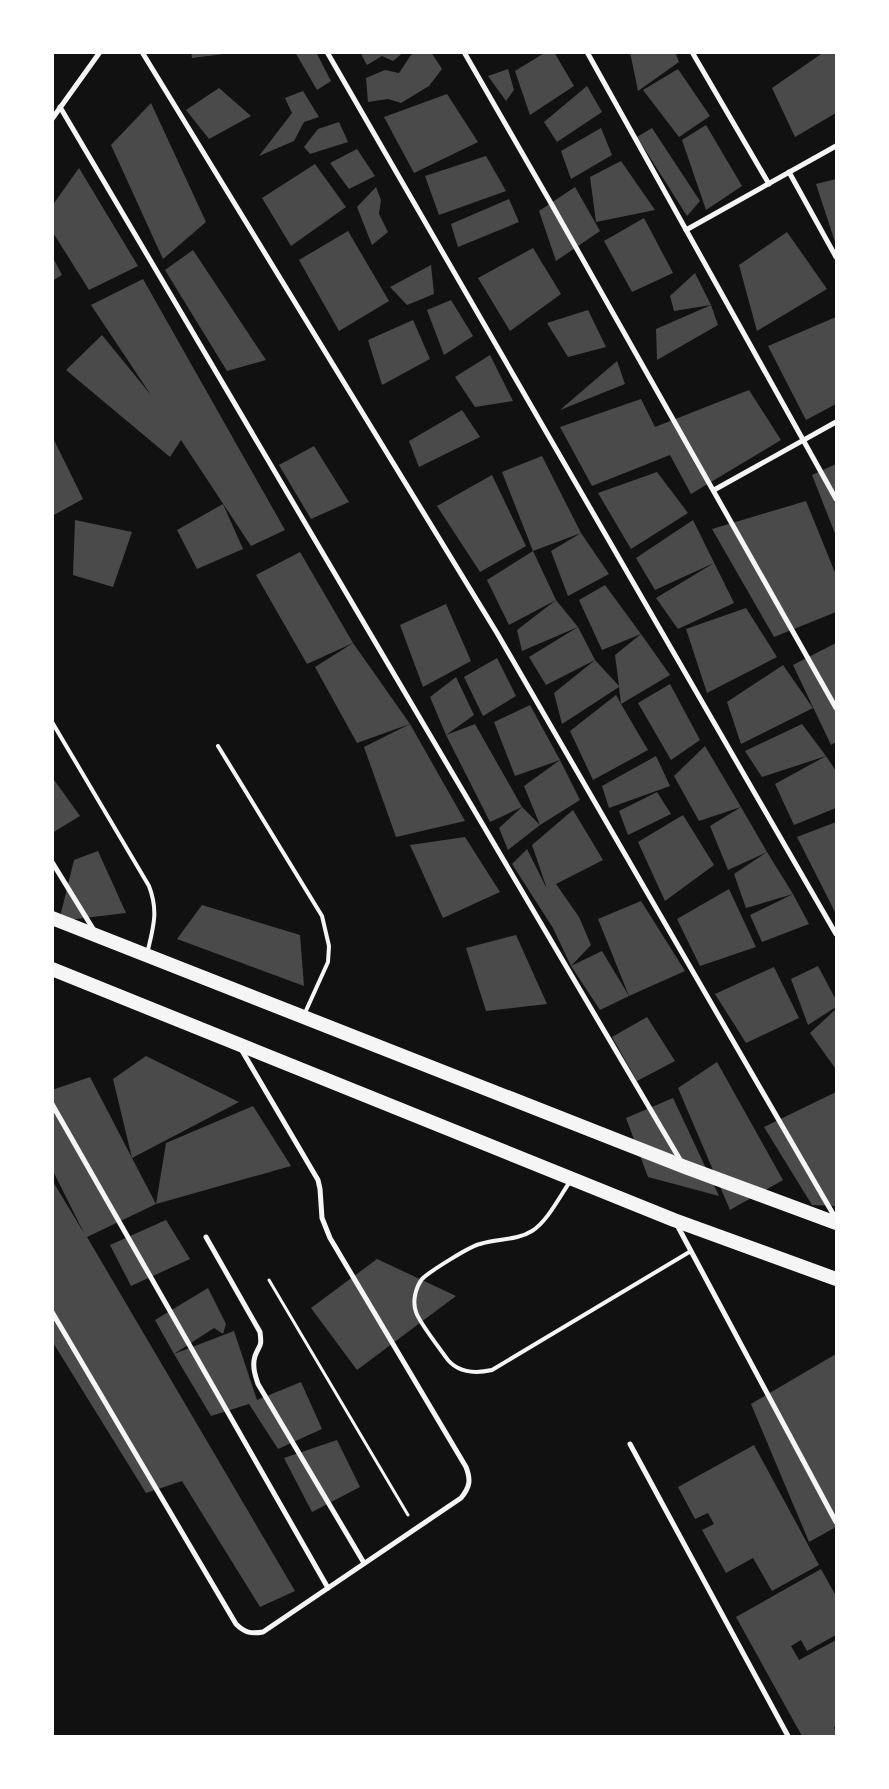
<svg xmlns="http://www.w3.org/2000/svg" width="889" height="1789" font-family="'Noto Serif',serif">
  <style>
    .building { fill: #4a4a4a }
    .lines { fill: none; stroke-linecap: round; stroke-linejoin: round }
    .path { stroke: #f5f5f5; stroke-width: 3 }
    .service { stroke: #f5f5f5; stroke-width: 4 }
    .minor { stroke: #f5f5f5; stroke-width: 5 }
    .trunk { stroke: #f5f5f5; stroke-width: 14 }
  </style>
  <rect width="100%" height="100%" fill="#111"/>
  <g class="building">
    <path d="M191 52H224V54L192 58Z"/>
    <path d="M295 52H316L331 81 317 90Z"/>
    <path d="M360 52H404L393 61 382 56 367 65Z"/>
    <path d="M418 52H431L442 69 429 86 401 103 388 99 368 102 366 78 385 70 399 73 411 55Z"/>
    <path d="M546 52H554L574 86 530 115 515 71Z"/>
    <path d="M630 52H675L679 62 638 91Z"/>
    <path d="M824 52H836V113L795 137 772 88Z"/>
    <path d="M508 69 514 90 506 101 488 76Z"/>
    <path d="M678 69 710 116 679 137 643 90Z"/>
    <path d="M587 86 602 112 557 142 544 122Z"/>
    <path d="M219 88 251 116 209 139 186 110Z"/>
    <path d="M303 91 319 117 304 122 294 141 259 156 292 113 285 98Z"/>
    <path d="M447 94 478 142 414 173 384 117Z"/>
    <path d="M151 103 206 222 163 259 111 145Z"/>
    <path d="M339 122 348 142 310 154 304 147 318 129Z"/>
    <path d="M706 125 742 186 706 210 682 140Z"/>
    <path d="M601 128 612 155 571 179 561 151Z"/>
    <path d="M652 128 700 201 687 216 637 137Z"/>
    <path d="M357 149 375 176 349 189 330 163Z"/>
    <path d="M486 156 506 191 439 215 425 176Z"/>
    <path d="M621 161 655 210 596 222 590 177Z"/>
    <path d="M315 164 346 207 291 246 262 198Z"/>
    <path d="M79 168 138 266 89 290 52 231V206Z"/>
    <path d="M836 179V245L816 184Z"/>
    <path d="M376 187 381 200 379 214 388 232 372 245 357 207Z"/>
    <path d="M575 187 600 231 556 261 539 211Z"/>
    <path d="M509 199 519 222 458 247 451 224Z"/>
    <path d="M644 218 673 273 632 292 604 241Z"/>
    <path d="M348 231 389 301 339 331 299 260Z"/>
    <path d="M787 232 827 289 757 331 739 265Z"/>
    <path d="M533 248 561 294 510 331 478 278Z"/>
    <path d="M193 250 266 360 227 371 165 270Z"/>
    <path d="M52 256 62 275 52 281Z"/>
    <path d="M431 265 434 294 407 305 390 287Z"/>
    <path d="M695 273 711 305 674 311 670 296Z"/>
    <path d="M143 279 285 530 251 546 181 440 170 457 66 370 102 335 151 395 91 305Z"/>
    <path d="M451 300 473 336 444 355 427 310Z"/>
    <path d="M711 305 718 325 657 360 656 329Z"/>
    <path d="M588 310 606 347 568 357 547 323Z"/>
    <path d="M836 317V404L806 420 768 346Z"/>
    <path d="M413 320 430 359 382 385 368 340Z"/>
    <path d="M490 355 513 401 475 407 455 377Z"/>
    <path d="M617 361 625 384 560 410Z"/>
    <path d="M749 390 781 440 691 494 670 455 592 486 560 427 641 399 655 427Z"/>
    <path d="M462 410 480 437 419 467 409 441Z"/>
    <path d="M52 436 83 499 52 516Z"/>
    <path d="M314 446 349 502 311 519 279 465Z"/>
    <path d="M542 456 581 533 533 551 502 472Z"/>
    <path d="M836 464V536L812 475Z"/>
    <path d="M657 472 688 513 631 549 598 493Z"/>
    <path d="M492 475 526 546 480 572 437 506Z"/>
    <path d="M806 501 836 575V612L774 637 712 529Z"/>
    <path d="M223 504 243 549 197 569 177 530Z"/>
    <path d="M75 520 132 532 113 587 73 575Z"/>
    <path d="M693 520 734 603 678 629 656 598 714 563 655 590 636 558Z"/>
    <path d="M581 533 609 574 568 596 551 551Z"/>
    <path d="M533 551 556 600 578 627 522 651 517 630 556 600 509 625 487 580Z"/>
    <path d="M300 552 353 643 307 664 256 575Z"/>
    <path d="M605 585 641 634 602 650 579 600Z"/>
    <path d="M446 604 471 661 423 687 400 625Z"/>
    <path d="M746 608 777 657 707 693 686 629Z"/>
    <path d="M578 627 595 660 546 685 529 657Z"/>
    <path d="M641 634 670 675 621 704 648 750 593 780 570 731 616 695 621 704 619 687 562 724 554 693 595 660 619 686 615 655Z"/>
    <path d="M353 643 410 724 357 743 315 667Z"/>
    <path d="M836 643V742L831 745 793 665Z"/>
    <path d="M497 658 516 696 483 716 464 677Z"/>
    <path d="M783 665 813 708 741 744 727 702Z"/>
    <path d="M456 677 474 715 446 735 475 724 522 807 540 825 508 850 499 828 522 807 490 822 446 735 430 697Z"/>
    <path d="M670 684 700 740 671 760 638 703Z"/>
    <path d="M530 705 560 760 515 776 494 722Z"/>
    <path d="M410 724 465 821 396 837 364 747Z"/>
    <path d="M802 724 826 756 836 771V808L794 825 775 784 826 756 762 777 745 751Z"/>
    <path d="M705 746 741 807 699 821 674 776Z"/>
    <path d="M656 756 670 786 609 808 602 786Z"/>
    <path d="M560 760 580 800 540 825 524 786Z"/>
    <path d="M52 777 80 816 52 833Z"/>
    <path d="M657 792 671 814 628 835 619 811Z"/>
    <path d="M741 807 767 852 793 894 809 924 762 942 750 915 793 894 746 908 734 874 767 852 728 870 710 826Z"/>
    <path d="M573 810 603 860 556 884 579 917 591 945 571 966 602 951 629 996 600 1010 571 966 553 928 512 864 527 849 547 889 532 845Z"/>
    <path d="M683 815 714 865 665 901 638 842Z"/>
    <path d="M836 822V914L797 837Z"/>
    <path d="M465 837 500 892 443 918 410 845Z"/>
    <path d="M98 851 126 913 59 921 74 860Z"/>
    <path d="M729 889 756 947 700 966 677 919Z"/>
    <path d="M641 901 685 971 629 996 598 919Z"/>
    <path d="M202 905 300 935 304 986 177 939Z"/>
    <path d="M516 935 547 1004 486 1011 466 948Z"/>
    <path d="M818 966 836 1000V1007L808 1025 791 979Z"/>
    <path d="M774 967 799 1018 746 1043 715 994Z"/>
    <path d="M836 1009V1067L835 1068 810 1033Z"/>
    <path d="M647 1017 675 1061 637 1081 612 1037Z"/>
    <path d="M146 1056 239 1102 132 1158 156 1204 87 1237 295 1591 260 1607 182 1481 146 1493 52 1341V1180L84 1233 52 1169V1090L90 1077 132 1158 113 1079Z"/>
    <path d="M717 1062 783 1180 730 1210 678 1088Z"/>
    <path d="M836 1092V1206L812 1205 764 1127Z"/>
    <path d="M673 1098 719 1196 648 1177 626 1118Z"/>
    <path d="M253 1106 291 1166 156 1204 166 1143Z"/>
    <path d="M166 1220 190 1259 131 1286 110 1245Z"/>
    <path d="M377 1259 456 1296 357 1370 311 1308Z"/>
    <path d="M208 1288 226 1324 223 1334 214 1328 174 1354 234 1331 257 1400 301 1382 322 1429 278 1449 249 1404 211 1416 174 1354 155 1320Z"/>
    <path d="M836 1354V1527L809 1542 751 1404Z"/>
    <path d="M337 1440 360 1487 312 1512 284 1458Z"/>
    <path d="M754 1445 819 1565 772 1591 753 1558 726 1573 702 1530 714 1524 708 1513 695 1519 678 1487Z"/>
    <path d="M821 1569 836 1596V1635L807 1651 801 1640 791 1646 799 1660 836 1640V1726L834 1727 836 1736H802L736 1617Z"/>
  </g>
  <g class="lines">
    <path class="path" d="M269 1280 408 1515"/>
    <g class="service">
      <path d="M52 722 149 886C159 912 153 928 147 954"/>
      <path d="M218 746 322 916 329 946 328 962 304 1015"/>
      <path d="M571 1180C560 1196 547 1222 532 1231 516 1241 498 1238 480 1244 470 1246 429 1272 422 1279 416 1287 412 1301 416 1312 419 1322 438 1346 445 1356 456 1373 474 1374 492 1370L691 1251"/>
    </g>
    <g class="minor">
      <path d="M142 52 497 633 836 1219"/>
      <path d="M327 52 836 934"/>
      <path d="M464 52 552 205 836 708"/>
      <path d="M587 52 836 499"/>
      <path d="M692 52 769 184"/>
      <path d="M60 107 682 1163"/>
      <path d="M52 119 100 52"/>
      <path d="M789 172 836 257"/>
      <path d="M686 230 836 146"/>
      <path d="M714 490 836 422"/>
      <path d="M52 862 95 932"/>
      <path d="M52 1104 328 1588"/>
      <path d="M676 1223 836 1522"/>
      <path d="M206 1237 260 1332C262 1348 260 1343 255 1356 252 1366 255 1375 258 1384L364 1563"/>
      <path d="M52 1312 236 1624C245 1633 251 1634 263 1632L461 1498C470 1487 471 1480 466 1467L330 1238 322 1218 320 1189 318 1180 241 1049"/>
      <path d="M630 1444 788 1736"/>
    </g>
    <g class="trunk">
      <path d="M52 918 685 1167 836 1223"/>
      <path d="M52 969 674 1220 836 1279"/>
    </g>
  </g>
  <rect width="889" height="1789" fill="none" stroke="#ffffff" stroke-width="108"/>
</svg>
